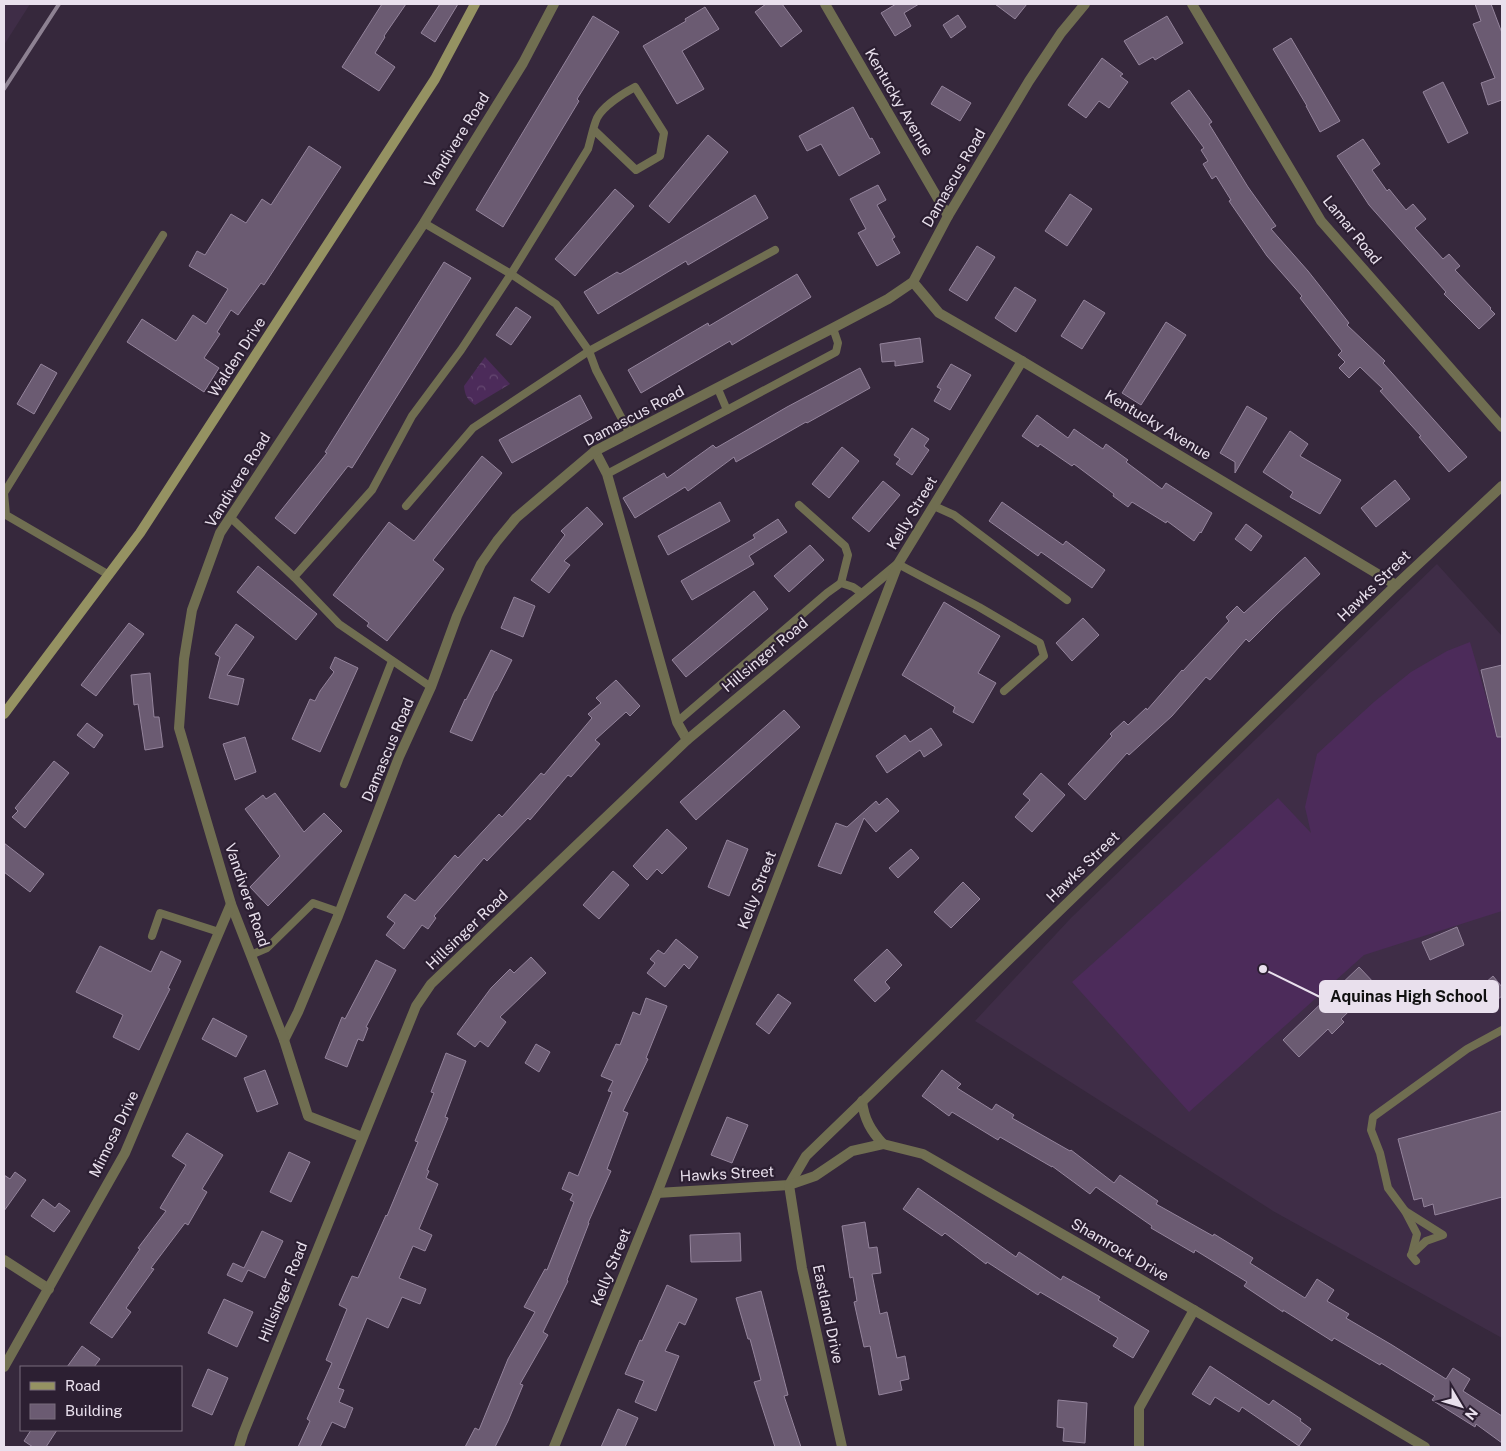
<svg xmlns="http://www.w3.org/2000/svg" width="1506" height="1451" font-family="'Public Sans',sans-serif">
  <style>
    .built { fill: #3f2d47 }
    .park { fill: url(#park-crowns) }
    .pitch { fill: #4c2b5a }
    .building { fill: #6b5b72; stroke: #94849c }
    .lines { fill: none; stroke-linecap: round; stroke-linejoin: round }
    .lane { stroke: #706e51; stroke-width: 8 }
    .street { stroke: #706e51; stroke-width: 10 }
    .secondary { stroke: #959262; stroke-width: 10 }
    .rail { stroke: #8d8192; stroke-width: 4 }
    .labels { text-anchor: middle; stroke-width: 4.5; stroke-linejoin: round; paint-order: stroke }
    .street-label { font-size: 15px; fill: #e9e0ed; stroke: #2c1f32 }
    .leader { fill: none; stroke: #e9e0ed; stroke-width: 2 }
    .callout-dot { fill: #e9e0ed; stroke: #2c1f32; stroke-width: 2 }
    .callout { fill: #e9e0ed; stroke: #e9e0ed; stroke-width: 2 }
    .callout-label { font-size: 16px; text-anchor: middle; font-weight: bold; fill: #111 }
  </style>
  <defs>
    <pattern id="park-crowns" width="20" height="18" patternUnits="userSpaceOnUse" patternTransform="scale(1.25)"><rect width="20" height="18" fill="#4c2b5a"/><path d="M2 6a3 3 0 1 1 6 0M12 15a3 3 0 1 1 6 0" fill="none" stroke="#664972"/></pattern>
  </defs>
  <rect width="100%" height="100%" fill="#36283c"/>
  <g class="built">
    <path d="M4 4H30L4 45Z"/>
    <path d="M1437 564 1502 636V1338L1273 1211 975 1021 1071 918Z"/>
  </g>
  <path class="park" d="M485 357 510 384 475 405C467 400 465 395 464 386Z"/>
  <path class="pitch" d="M1470 642 1496 731 1502 740V911L1364 955 1189 1112 1072 982 1278 798 1311 833 1305 807 1317 754 1374 702 1411 672 1447 651Z"/>
  <g class="building">
    <path d="M382 4H406L384 36 385 37 375 53 395 67 379 91 342 67Z"/>
    <path d="M440 4H458L435 42 421 33Z"/>
    <path d="M766 4H782L802 31 781 47 755 12Z"/>
    <path d="M896 4H919L904 13 911 26 895 36 881 13Z"/>
    <path d="M995 4H1027L1015 19Z"/>
    <path d="M1475 4H1491L1502 33V100L1488 105 1481 83 1495 78 1473 24 1481 21Z"/>
    <path d="M705 7 719 29 682 51 704 89 677 104 643 46 686 21 685 19Z"/>
    <path d="M958 15 966 27 951 38 943 25Z"/>
    <path d="M593 16 619 32 577 99 579 101 503 227 476 210Z"/>
    <path d="M1167 16 1183 43 1155 60 1153 57 1139 65 1124 41Z"/>
    <path d="M1291 38 1340 121 1320 132 1306 106H1307L1273 49Z"/>
    <path d="M1102 58 1123 74 1120 76 1128 82 1109 108 1099 101 1086 118 1068 105Z"/>
    <path d="M1443 82 1468 133 1448 143 1423 92Z"/>
    <path d="M942 86 971 103 960 121 931 104Z"/>
    <path d="M1189 90 1212 122 1209 124 1248 187 1276 226 1271 229 1308 271 1349 323 1347 325 1385 361 1383 363 1467 457 1449 472 1419 437 1421 436 1380 391 1383 389 1360 367 1349 378 1339 368 1345 362 1338 355 1342 351 1300 298 1302 296 1267 256 1229 201 1231 200 1216 176 1212 179 1203 164 1208 161 1201 150 1204 148 1171 103Z"/>
    <path d="M853 107 870 139 872 138 880 153 839 176 821 144 807 151 799 136Z"/>
    <path d="M708 135 728 152 669 223 649 206Z"/>
    <path d="M1363 139 1380 164 1372 170 1387 191 1389 189 1406 210 1413 204 1426 219 1415 228 1443 259 1449 254 1460 266 1455 270 1491 308 1490 309 1495 314 1479 329 1444 294 1446 292 1369 205 1337 156Z"/>
    <path d="M309 146 341 167 264 285 261 283 238 315 231 310 217 332 220 334 204 358 219 368 204 392 127 342 142 319 176 341 193 315 206 324 228 289 189 266 197 251 205 255 231 214 246 223 262 199 271 205Z"/>
    <path d="M878 185 886 200 877 205 895 237 892 239 900 253 877 266 858 233 866 229 850 199Z"/>
    <path d="M615 189 634 206 575 276 555 259Z"/>
    <path d="M1070 194 1092 209 1067 246 1045 231Z"/>
    <path d="M755 195 768 218 688 265 686 261 598 314 584 292 617 272 620 274Z"/>
    <path d="M977 246 995 257 967 301 949 290Z"/>
    <path d="M444 262 471 278 352 468 348 466 295 534 275 518 327 453 325 452Z"/>
    <path d="M797 274 811 297 732 345 730 341 641 393 628 370 708 323 709 326Z"/>
    <path d="M1015 287 1036 300 1016 332 995 318Z"/>
    <path d="M1084 300 1105 313 1082 349 1061 336Z"/>
    <path d="M516 307 531 317 511 345 496 335Z"/>
    <path d="M1166 322 1186 335 1141 405 1122 393Z"/>
    <path d="M920 338 923 362 895 366V361L882 362 880 344Z"/>
    <path d="M41 364 57 373 34 414 17 404Z"/>
    <path d="M951 364 971 375 950 410 934 401 941 389 937 387Z"/>
    <path d="M860 368 870 388 807 423 806 422 736 462 734 457 688 491 685 487 635 518 623 498 664 473 667 478 713 445 716 448 787 407Z"/>
    <path d="M580 395 592 418 512 463 499 440Z"/>
    <path d="M1247 406 1267 418 1235 473V462L1220 453Z"/>
    <path d="M1037 415 1068 438 1074 429 1103 449 1106 444 1128 460 1126 462 1162 489 1166 483 1212 513 1201 533 1200 532 1194 541 1167 521 1166 523 1132 502 1128 507 1113 496 1114 494 1074 464 1072 466 1040 444 1038 447 1022 436Z"/>
    <path d="M912 428 929 439 924 446 929 450 912 475 896 464 900 459 894 455Z"/>
    <path d="M1290 431 1308 444 1300 456 1341 480 1320 514 1290 497 1293 492 1263 472Z"/>
    <path d="M842 447 859 461 829 498 812 484Z"/>
    <path d="M482 456 502 473 433 560 444 569 387 641 367 626 369 623 333 595 389 522 414 541Z"/>
    <path d="M1395 480 1410 499 1376 527 1361 508Z"/>
    <path d="M883 481 900 495 869 532 852 518Z"/>
    <path d="M720 502 730 521 668 555 658 536Z"/>
    <path d="M1002 502 1063 545 1066 541 1105 570 1092 588 1041 552 1038 556 989 521Z"/>
    <path d="M587 507 603 524 564 561 570 565 549 593 531 580 565 535 561 531Z"/>
    <path d="M778 519 787 532 749 556 754 564 692 600 681 581 755 538 753 535Z"/>
    <path d="M1246 524 1262 536 1251 551 1235 539Z"/>
    <path d="M810 545 824 560 789 592 774 576Z"/>
    <path d="M1305 557 1320 574 1279 612 1249 642 1246 639 1210 680 1206 677 1172 716 1129 755 1127 753 1085 800 1068 784 1112 736 1110 734 1124 721 1128 725 1146 708 1147 710 1182 670 1183 671 1229 621 1226 617 1237 606 1244 613Z"/>
    <path d="M258 566 317 614 296 640 237 592Z"/>
    <path d="M754 591 768 609 686 677 672 660Z"/>
    <path d="M514 597 535 606 523 637 501 628Z"/>
    <path d="M944 602 1000 636 978 673 996 683 973 723 953 712 955 707 902 675Z"/>
    <path d="M1083 618 1099 635 1072 661 1056 643Z"/>
    <path d="M129 623 144 634 96 696 81 685Z"/>
    <path d="M236 624 254 637 227 675 244 679 238 705 209 698 220 657 215 654Z"/>
    <path d="M491 650 512 660 496 691H495L472 741 450 732 465 699 466 700Z"/>
    <path d="M335 657 358 668 320 752 292 739 310 699 315 701 320 691 334 672 330 668Z"/>
    <path d="M1502 665V737H1497L1481 670Z"/>
    <path d="M150 673 154 717H159L163 747 145 750 138 704 134 705 131 675Z"/>
    <path d="M616 680 640 706 630 716 626 712 595 740 600 744 571 777 568 775 530 820 528 818 487 861 484 858 434 916 436 918 428 929 422 925 404 949 386 935 395 923 387 917 405 894 415 901 455 855 458 858 499 814 502 817 541 773 544 775 592 718 588 714 601 703 596 698Z"/>
    <path d="M784 710 800 727 696 820 680 802Z"/>
    <path d="M87 723 103 735 94 748 77 735Z"/>
    <path d="M931 728 942 745 924 757 920 750 887 773 876 756 905 735 910 742Z"/>
    <path d="M245 737 256 772 235 780 223 744Z"/>
    <path d="M54 761 69 773 25 828 12 817 18 811 15 808Z"/>
    <path d="M1041 773 1065 795 1032 832 1015 817 1030 800 1023 794Z"/>
    <path d="M275 793 304 832 324 813 342 831 268 906 250 887 280 856 245 809 263 795 266 799Z"/>
    <path d="M887 798 899 811 876 832 864 818 841 874 818 866 836 823 847 827 876 801 879 805Z"/>
    <path d="M667 829 687 848 662 874 657 869 647 880 633 866Z"/>
    <path d="M727 840 748 849 729 896 708 887Z"/>
    <path d="M4 843 44 874 30 892 4 872Z"/>
    <path d="M911 849 919 858 898 878 889 868Z"/>
    <path d="M613 871 629 885 599 919 583 905Z"/>
    <path d="M963 882 980 899 951 928 934 912Z"/>
    <path d="M1457 927 1464 945 1430 960 1422 942Z"/>
    <path d="M676 939 698 957 689 969 684 964 665 987 647 973 655 963 650 959 658 950 664 954Z"/>
    <path d="M100 946 151 972 161 951 181 961 168 988 170 989 139 1050 113 1037 123 1015 76 992Z"/>
    <path d="M887 949 902 965 885 982 890 988 875 1002 854 980Z"/>
    <path d="M531 957 546 973 500 1017 506 1022 488 1047 480 1041 475 1047 457 1034 491 988 510 969 514 973Z"/>
    <path d="M376 960 396 970 366 1027 368 1028 363 1041 358 1039 347 1067 325 1058 342 1017 345 1019Z"/>
    <path d="M1359 967 1376 985 1341 1019 1344 1022 1332 1034 1328 1029 1299 1057 1283 1040Z"/>
    <path d="M1493 976 1502 987V996L1488 1007 1475 992Z"/>
    <path d="M778 994 791 1003 769 1034 756 1024Z"/>
    <path d="M646 998 667 1006 646 1058 648 1059 623 1111 628 1113 607 1169 611 1171 588 1223H589L567 1280 568 1281 543 1332 548 1335 520 1384 523 1385 508 1421 495 1447H465L475 1428 479 1430 508 1359 535 1312 524 1307 545 1269 547 1270 574 1202 570 1200 573 1194 562 1189 569 1172 578 1176 612 1092 608 1091 613 1081 601 1076 616 1044 620 1045 633 1012 640 1015Z"/>
    <path d="M213 1018 247 1036 236 1057 202 1039Z"/>
    <path d="M536 1044 550 1052 539 1072 525 1063Z"/>
    <path d="M446 1053 466 1061 445 1117 448 1118 427 1170 429 1171 426 1178 438 1184 419 1229 432 1235 425 1251 413 1246 399 1278 426 1289 420 1304 402 1297 388 1328 367 1318 338 1388 344 1390 339 1402 353 1408 345 1428 332 1422 320 1447H298L310 1421 307 1419 332 1363 326 1360 347 1309 339 1305 352 1276 358 1278 386 1215 387 1216 418 1142 415 1141 434 1093 431 1092Z"/>
    <path d="M265 1070 278 1104 257 1112 244 1078Z"/>
    <path d="M942 1070 961 1084 957 1088 992 1110 996 1104 1014 1115 1012 1118 1070 1151 1071 1150 1114 1183 1120 1175 1158 1201 1156 1204 1213 1236 1214 1234 1253 1258 1250 1263 1305 1298 1317 1279 1334 1290 1327 1301 1349 1314 1346 1318 1392 1345 1446 1379 1453 1368 1470 1379 1463 1391 1502 1416V1443L1476 1424 1475 1427 1432 1400 1435 1396 1381 1363 1380 1365 1334 1338 1332 1341 1283 1310V1312L1244 1286 1247 1282 1195 1250 1194 1253 1151 1228 1152 1226 1096 1187 1090 1194 1052 1166V1167L1000 1137 998 1140 952 1112 949 1116 922 1096Z"/>
    <path d="M1502 1111V1197L1435 1215 1433 1204 1424 1207 1422 1198 1414 1200 1398 1139Z"/>
    <path d="M727 1117 748 1125 732 1163 711 1155Z"/>
    <path d="M187 1133 223 1155 202 1189 207 1192 188 1225 185 1223 151 1268 154 1269 126 1308 131 1312 112 1338 90 1323 140 1249 138 1248 166 1211 160 1208 186 1165 172 1156Z"/>
    <path d="M289 1152 310 1162 291 1202 270 1192Z"/>
    <path d="M15 1172 26 1180 4 1211V1175L10 1179Z"/>
    <path d="M918 1188 1016 1257 1019 1252 1061 1280 1063 1276 1100 1297 1098 1300 1149 1331 1133 1358 1113 1346 1118 1338 1040 1292 1038 1295 987 1262 986 1264 945 1233 942 1236 903 1209Z"/>
    <path d="M43 1199 55 1208 59 1203 70 1211 54 1232 31 1216Z"/>
    <path d="M865 1222 869 1248 877 1247 881 1273 872 1274 880 1314 887 1312 897 1358 905 1356 909 1379 900 1381 902 1390 879 1395 870 1346 864 1347 854 1302 857 1301 853 1277 850 1278 842 1226Z"/>
    <path d="M262 1231 283 1241 265 1278 248 1270 242 1282 227 1275 233 1263 244 1268Z"/>
    <path d="M740 1233 741 1261 691 1262 690 1235Z"/>
    <path d="M667 1285 697 1299 685 1325 679 1322 665 1351 679 1356 656 1411 635 1402 644 1381 625 1374 640 1340 642 1341Z"/>
    <path d="M761 1291 788 1395 784 1396 801 1447H775L754 1382 761 1380 750 1339H748L736 1298Z"/>
    <path d="M224 1299 253 1312 237 1347 208 1333Z"/>
    <path d="M82 1346 100 1359 94 1367H67Z"/>
    <path d="M1210 1366 1269 1405 1273 1400 1301 1419 1300 1421 1311 1429 1299 1446 1242 1407 1239 1412 1215 1397 1210 1405 1192 1394Z"/>
    <path d="M208 1369 228 1378 212 1415 192 1406Z"/>
    <path d="M1058 1400 1087 1403 1085 1443 1063 1441 1064 1428 1057 1427Z"/>
    <path d="M618 1409 638 1418 625 1447H601Z"/>
    <path d="M31 1430H57L46 1447H33L24 1441Z"/>
  </g>
  <g class="lines">
    <g class="lane">
      <path d="M424 223 511 274 556 304 589 351 596 370 630 434"/>
      <path d="M718 389 727 410"/>
      <path d="M607 474 836 352 838 343 833 328"/>
      <path d="M799 505 845 546 848 555 841 583"/>
      <path d="M406 506 473 428 589 351 775 250"/>
      <path d="M934 506 954 515 1067 600"/>
      <path d="M230 517 294 577 339 624 431 687"/>
      <path d="M898 564 979 607 1040 643 1044 656 1004 691"/>
      <path d="M109 575 6 515 4 493 163 235"/>
      <path d="M294 577 372 490 412 416 461 350 511 274 588 149C591 139 593 127 597 118 603 106 624 93 635 87L664 133 660 156 636 170 594 130"/>
      <path d="M677 722 827 593 841 583 853 587 863 594"/>
      <path d="M344 784 392 661"/>
      <path d="M152 936 160 913 219 932"/>
      <path d="M251 955 267 948 313 903 339 912"/>
      <path d="M1405 1211 1417 1234 1412 1253"/>
      <path d="M1416 1261 1411 1255 1426 1241 1443 1235 1405 1211 1388 1188 1380 1153 1371 1130 1373 1117 1467 1049 1502 1030"/>
    </g>
    <g class="street">
      <path d="M825 4 948 216"/>
      <path d="M1192 4 1321 221 1502 427"/>
      <path d="M913 282 939 313 1022 361 1396 585"/>
      <path d="M595 451 607 474 677 722 687 740"/>
      <path d="M284 1040 298 1012 338 916 399 757 431 687 457 616 481 564 497 541 516 518 595 451 833 328 888 299 913 282 948 216 1029 81 1061 33 1085 4"/>
      <path d="M862 1101C864 1119 871 1131 883 1144"/>
      <path d="M362 1137 308 1116 284 1040 231 904 179 728 184 659 192 610 220 533 424 223 523 63 554 4"/>
      <path d="M657 1193 789 1185 806 1156 1396 585 1502 486"/>
      <path d="M4 1260 49 1289"/>
      <path d="M4 1367 125 1153 231 904"/>
      <path d="M239 1447 243 1434 416 1006 431 984 687 740 897 565"/>
      <path d="M554 1447 657 1193 898 564 1022 361"/>
      <path d="M842 1447 802 1268 789 1185 815 1176 852 1151 883 1144 923 1154 1194 1310 1425 1447"/>
      <path d="M1139 1447V1408L1194 1310"/>
    </g>
    <path class="secondary" d="M4 714 140 533 435 79 475 4"/>
    <path class="rail" d="M4 89 59 4"/>
  </g>
  <g class="labels">
    <g class="street-label">
      <text transform="translate(899 102) rotate(60)" y="5">Kentucky Avenue</text>
      <text transform="translate(457 140) rotate(-58)" y="5">Vandivere Road</text>
      <text transform="translate(954 178) rotate(-60)" y="5">Damascus Road</text>
      <text transform="translate(1352 230) rotate(51)" y="5">Lamar Road</text>
      <text transform="translate(237 357) rotate(-57)" y="5">Walden Drive</text>
      <text transform="translate(634 416) rotate(-28)" y="5">Damascus Road</text>
      <text transform="translate(1158 425) rotate(31)" y="5">Kentucky Avenue</text>
      <text transform="translate(238 480) rotate(-58)" y="5">Vandivere Road</text>
      <text transform="translate(912 513) rotate(-59)" y="5">Kelly Street</text>
      <text transform="translate(1374 586) rotate(-44)" y="5">Hawks Street</text>
      <text transform="translate(765 655) rotate(-40)" y="5">Hillsinger Road</text>
      <text transform="translate(388 750) rotate(-67)" y="5">Damascus Road</text>
      <text transform="translate(1083 867) rotate(-44)" y="5">Hawks Street</text>
      <text transform="translate(757 890) rotate(-69)" y="5">Kelly Street</text>
      <text transform="translate(247 895) rotate(71)" y="5">Vandivere Road</text>
      <text transform="translate(467 930) rotate(-44)" y="5">Hillsinger Road</text>
      <text transform="translate(114 1134) rotate(-64)" y="5">Mimosa Drive</text>
      <text transform="translate(727 1174) rotate(-3)" y="5">Hawks Street</text>
      <text transform="translate(1120 1250) rotate(30)" y="5">Shamrock Drive</text>
      <text transform="translate(611 1267) rotate(-68)" y="5">Kelly Street</text>
      <text transform="translate(283 1292) rotate(-68)" y="5">Hillsinger Road</text>
      <text transform="translate(828 1314) rotate(78)" y="5">Eastland Drive</text>
    </g>
  </g>
  <path class="leader" d="M1263 969L1320 997"/>
  <circle class="callout-dot" cx="1263" cy="969" r="5"/>
  <rect class="callout" x="1320" y="981" width="178" height="31" rx="5"/>
  <g class="callout-label">
    <text x="1409" y="1002">Aquinas High School</text>
  </g>
  <rect width="1506" height="1451" fill="none" stroke="#e9e0ed" stroke-width="10"/>
  <rect x="20" y="1366" width="162" height="65" fill="#2c1f32" stroke="#786c7d"/>
  <rect x="30" y="1382" width="25" height="8" fill="#959262" stroke="#786c7d"/>
  <text x="65" y="1391" font-size="15" fill="#e9e0ed">Road</text>
  <rect x="30" y="1404" width="25" height="15" fill="#6b5b72" stroke="#786c7d"/>
  <text x="65" y="1416" font-size="15" fill="#e9e0ed">Building</text>
  <g transform="translate(1461 1406) rotate(128)" stroke="#2c1f32" stroke-width="4" paint-order="stroke">
  <path d="M0-4L9 19L0 12L-9 19Z" fill="#e9e0ed"/>
  <text y="-8" font-size="14" font-weight="bold" text-anchor="middle" fill="#e9e0ed">N</text>
  </g>
</svg>
